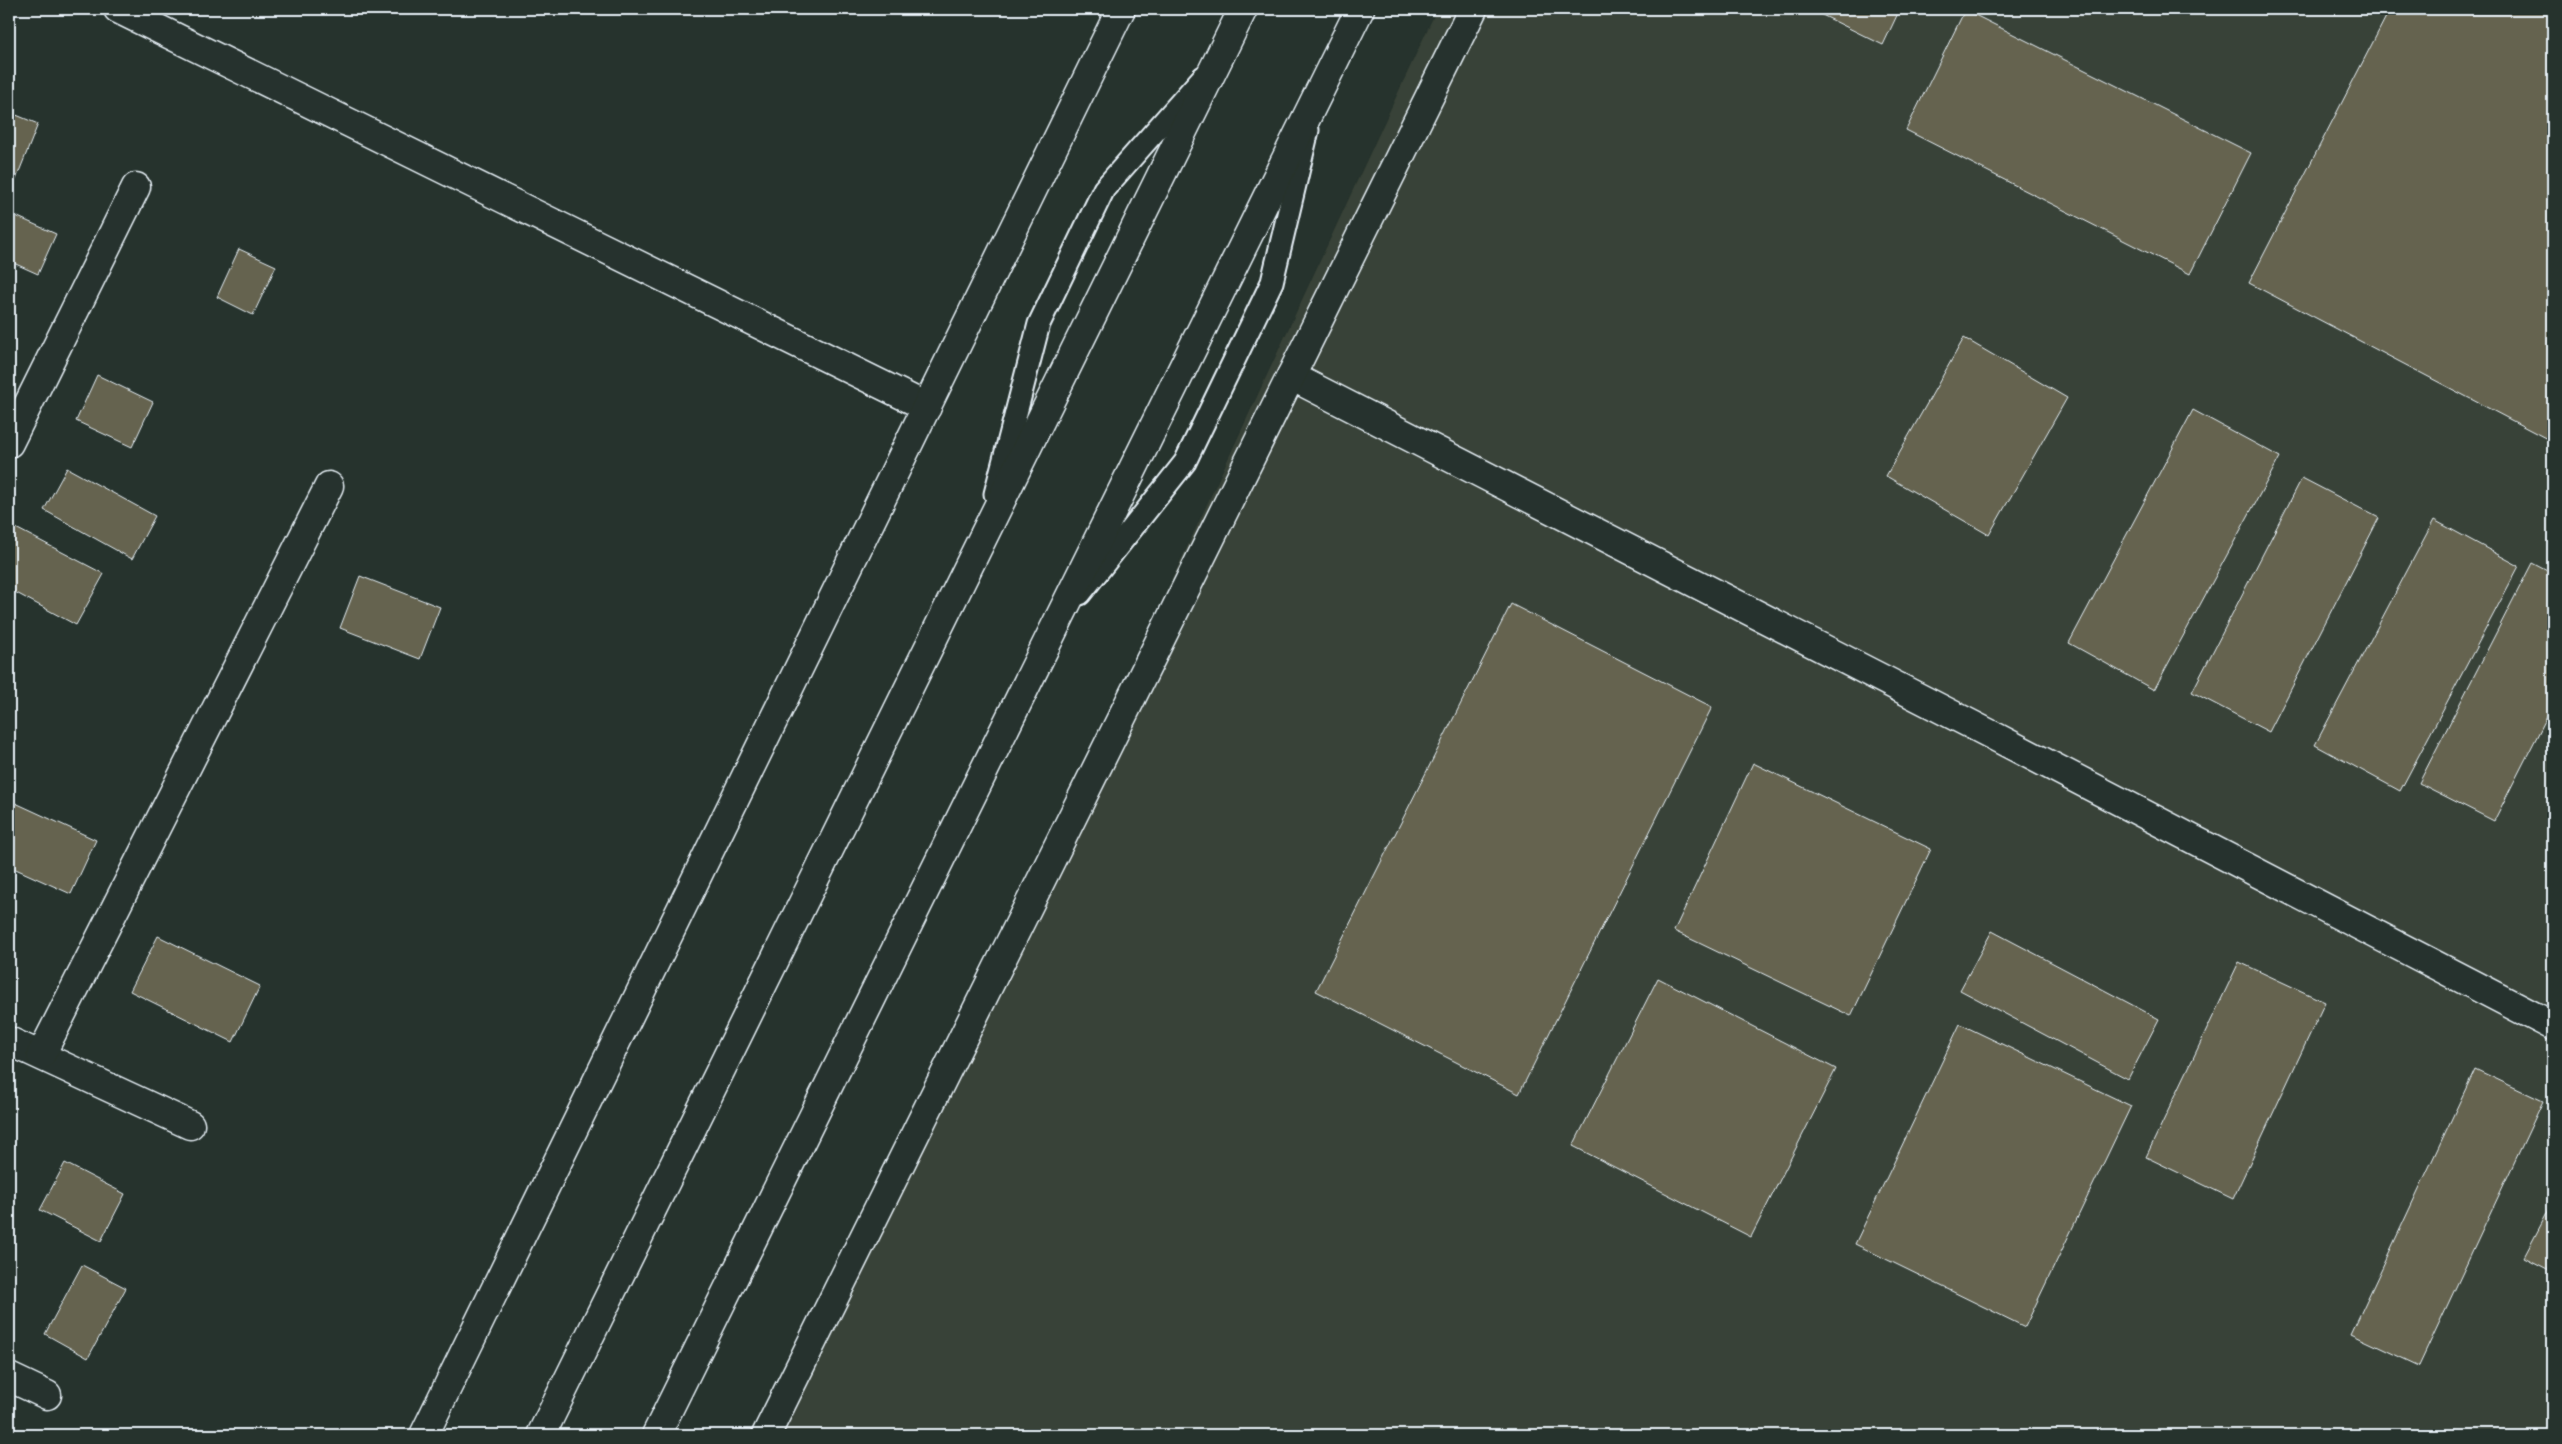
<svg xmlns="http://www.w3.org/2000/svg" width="2562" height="1444" font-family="Itim,sans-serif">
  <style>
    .built { fill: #394237 }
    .building { fill: #65644f; stroke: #e8f1f8 }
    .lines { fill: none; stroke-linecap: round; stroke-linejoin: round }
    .lane-casing { stroke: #e8f1f8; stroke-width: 25 }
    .street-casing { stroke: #e8f1f8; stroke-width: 31 }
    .secondary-casing { stroke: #e8f1f8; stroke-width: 31 }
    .lane { stroke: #26332d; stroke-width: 21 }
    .street { stroke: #26332d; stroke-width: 28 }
    .secondary { stroke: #26332d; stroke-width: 28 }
  </style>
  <rect width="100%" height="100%" fill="#26332d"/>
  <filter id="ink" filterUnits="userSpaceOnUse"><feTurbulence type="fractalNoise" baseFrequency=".02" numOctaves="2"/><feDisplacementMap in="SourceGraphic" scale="10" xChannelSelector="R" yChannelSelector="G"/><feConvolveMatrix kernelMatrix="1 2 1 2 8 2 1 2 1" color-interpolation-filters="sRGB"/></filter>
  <g filter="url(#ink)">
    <path class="built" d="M1437 9H2553V1435H775Z"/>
    <g class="building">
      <path d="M1810 9H1900L1883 45Z"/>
      <path d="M2390 9H2553V442L2249 283Z"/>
      <path d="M1965 10 2251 153 2190 274 1906 130Z"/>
      <path d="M9 112 38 124 9 197Z"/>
      <path d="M9 213 56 234 38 274 9 261Z"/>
      <path d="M239 249 276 266 253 315 217 297Z"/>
      <path d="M1964 338 2067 398 1989 535 1886 476Z"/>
      <path d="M97 375 153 402 132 447 76 421Z"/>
      <path d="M2193 410 2280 457 2154 690 2069 643Z"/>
      <path d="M67 468 155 516 132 559 44 510Z"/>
      <path d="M2302 478 2379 518 2269 732 2192 692Z"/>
      <path d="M2434 520 2519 566 2400 791 2315 745Z"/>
      <path d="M12 526 104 574 76 625 9 589V532Z"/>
      <path d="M2532 563 2553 574V705L2494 821 2419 783Z"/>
      <path d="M360 576 440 607 420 659 340 628Z"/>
      <path d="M1511 604 1712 707 1519 1094 1316 991Z"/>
      <path d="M1753 763 1931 849 1851 1016 1674 931Z"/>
      <path d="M9 800 96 840 71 894 9 866Z"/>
      <path d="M1992 931 2159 1019 2128 1079 1960 990Z"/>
      <path d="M158 936 260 986 233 1042 130 991Z"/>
      <path d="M2239 962 2325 1002 2233 1199 2146 1157Z"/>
      <path d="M1658 978 1836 1069 1751 1237 1573 1146Z"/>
      <path d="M1960 1024 2131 1106 2025 1327 1855 1244Z"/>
      <path d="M2475 1069 2543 1101 2419 1366 2351 1334Z"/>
      <path d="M65 1163 125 1194 101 1241 40 1210Z"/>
      <path d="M2553 1202V1272L2524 1257Z"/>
      <path d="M82 1265 126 1288 88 1358 45 1334Z"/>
    </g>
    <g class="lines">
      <defs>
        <g id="lane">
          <path d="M995 494 1039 324 1104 189 1203 77"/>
          <path d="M1080 594 1185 462 1272 282 1308 130"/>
        </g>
        <g id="street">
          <path d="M118 9 927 407"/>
          <path d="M1291 376 1990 734 2553 1026"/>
          <path d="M9 443 136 187"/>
          <path d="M9 1041 190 1125"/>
          <path d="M41 1055 329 486"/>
          <path d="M9 1377 47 1395"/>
          <path d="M424 1435 1121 9"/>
          <path d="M766 1435 1473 9"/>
        </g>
        <g id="secondary">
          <path d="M541 1435 1243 9"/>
          <path d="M656 1435 1360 9"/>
        </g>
      </defs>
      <use href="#lane" class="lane-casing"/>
      <use href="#street" class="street-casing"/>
      <use href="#secondary" class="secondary-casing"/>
      <use href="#lane" class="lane"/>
      <use href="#street" class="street"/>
      <use href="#secondary" class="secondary"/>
    </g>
  </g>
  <rect width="2562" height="1444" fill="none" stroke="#26332d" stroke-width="30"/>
  <rect x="15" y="15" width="2532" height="1414" fill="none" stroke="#e8f1f8" stroke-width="2" filter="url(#ink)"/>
</svg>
